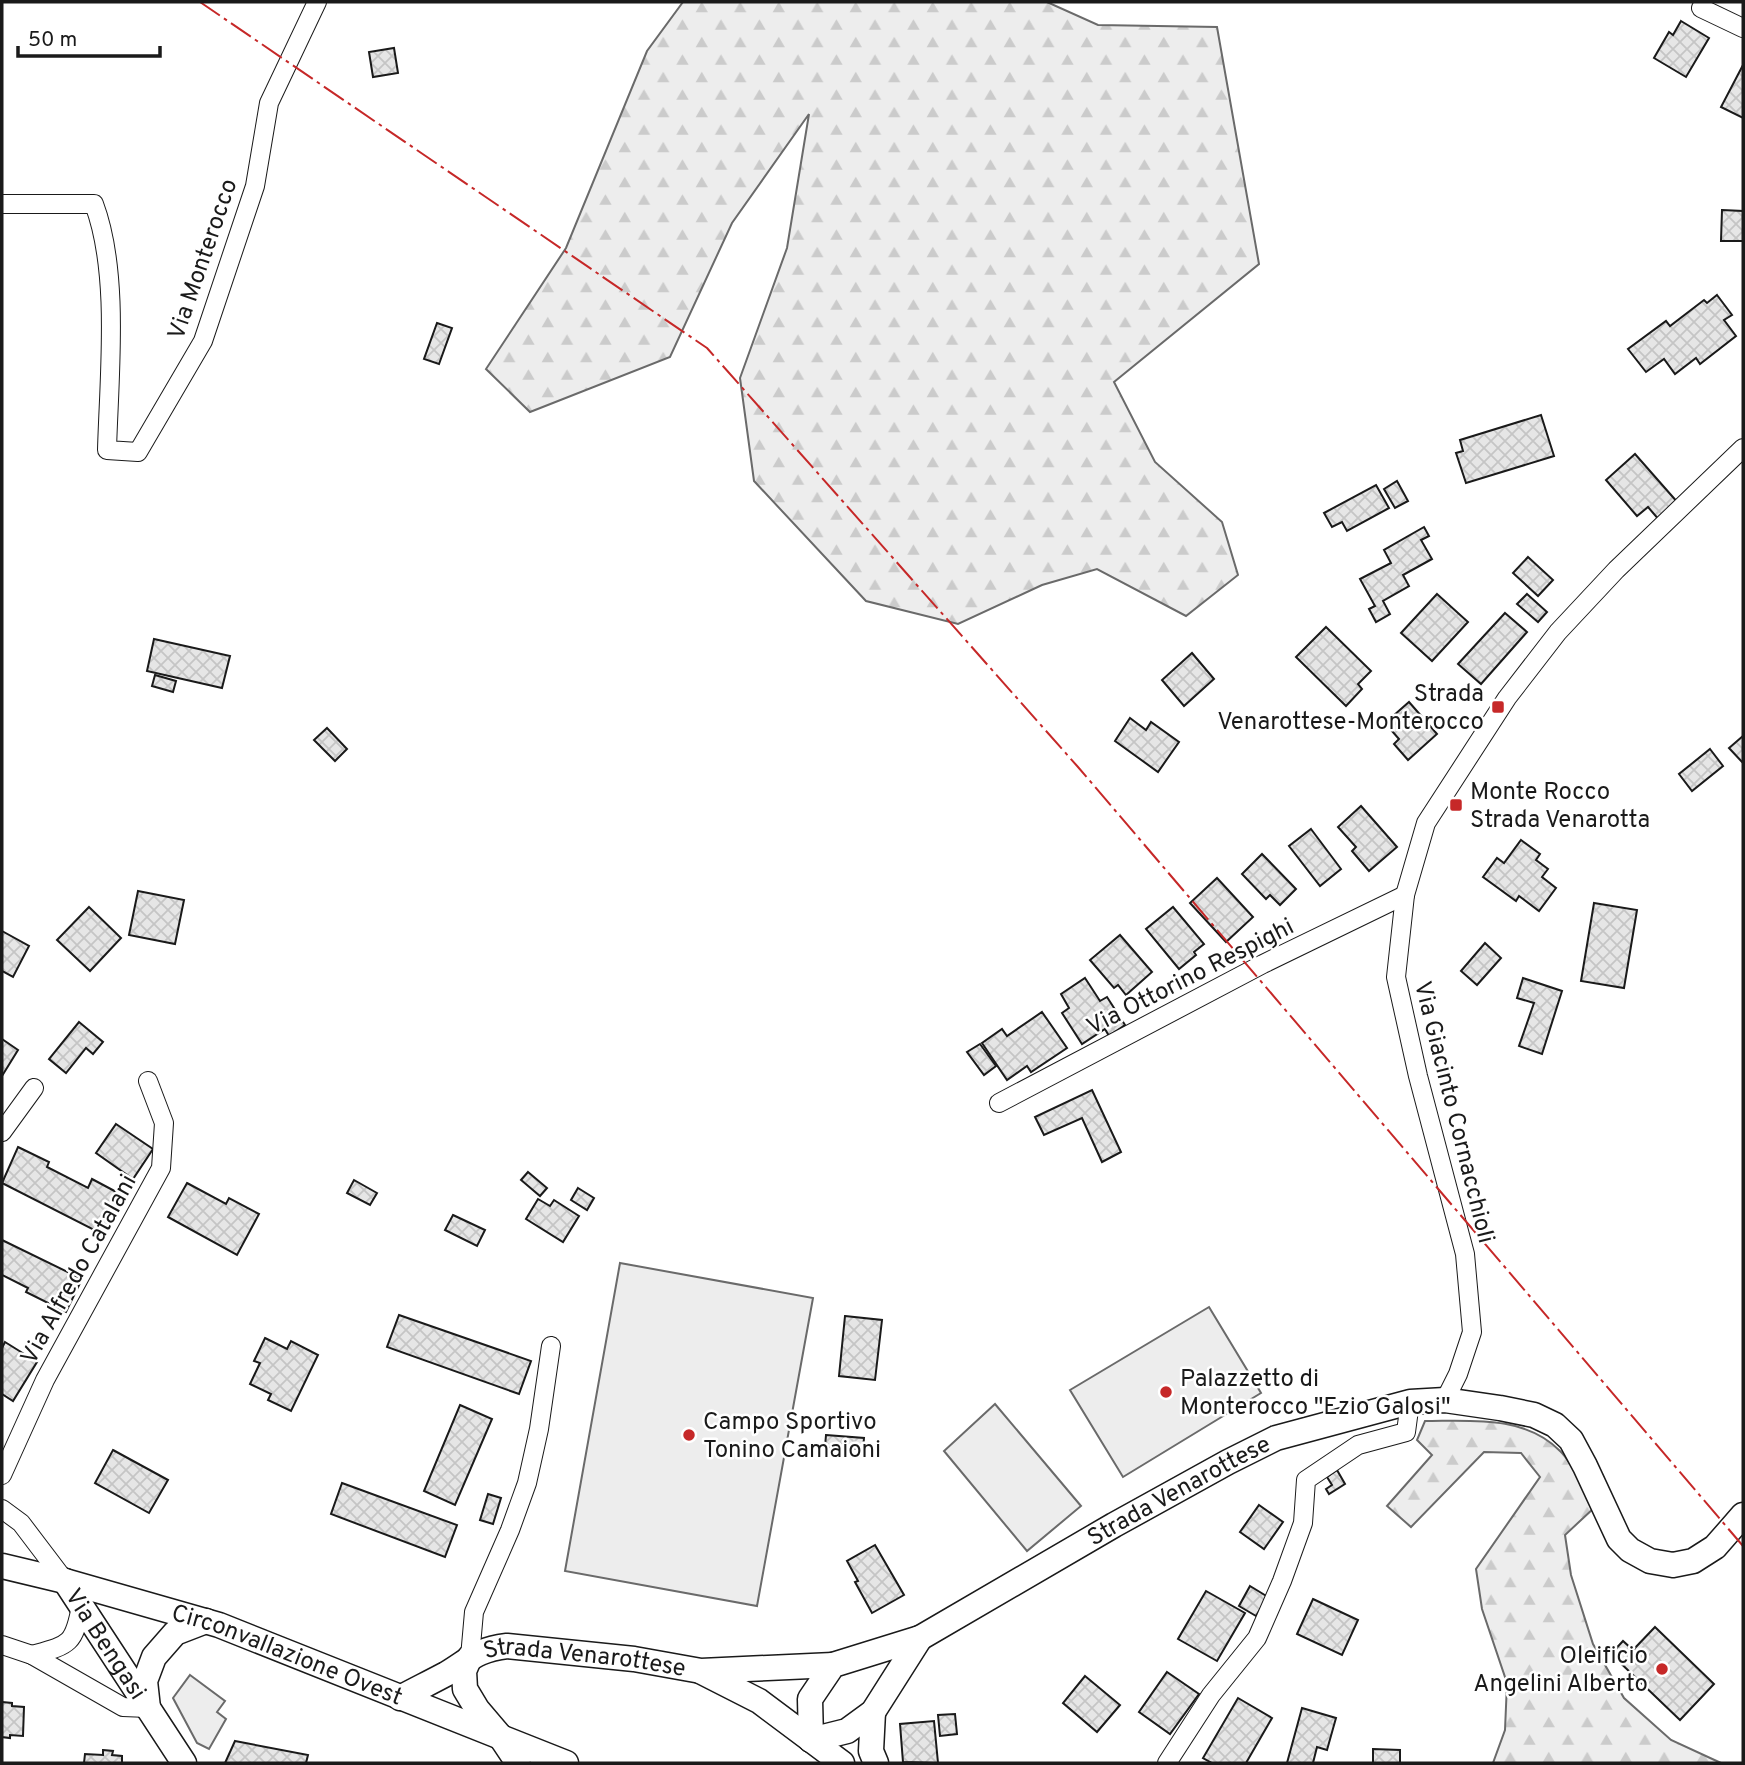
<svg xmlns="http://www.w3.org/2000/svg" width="1745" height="1765" font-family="Overpass,sans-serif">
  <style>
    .built { fill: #ededed; stroke: #6a6a6a; stroke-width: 2 }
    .forest { fill: url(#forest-firs); stroke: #6a6a6a; stroke-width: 2 }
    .building { fill: url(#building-cross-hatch); stroke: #1a1a1a; stroke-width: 2 }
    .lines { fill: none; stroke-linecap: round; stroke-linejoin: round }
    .street-casing { stroke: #1a1a1a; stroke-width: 20 }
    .secondary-casing { stroke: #1a1a1a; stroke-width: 27 }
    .street { stroke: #fff; stroke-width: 18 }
    .secondary { stroke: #fff; stroke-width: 24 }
    .power { stroke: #c62828; stroke-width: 2; stroke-dasharray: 24 5 3.5 5; stroke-linecap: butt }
    .poi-dot { fill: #c62828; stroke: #fff; stroke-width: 2.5 }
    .labels { text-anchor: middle; stroke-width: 5; stroke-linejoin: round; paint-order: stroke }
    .street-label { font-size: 24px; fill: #1a1a1a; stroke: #fff }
    .poi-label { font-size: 24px; fill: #1a1a1a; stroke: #fff; text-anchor: start }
  </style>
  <defs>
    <pattern id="forest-firs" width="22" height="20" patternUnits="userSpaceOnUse" patternTransform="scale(1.75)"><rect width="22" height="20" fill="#ededed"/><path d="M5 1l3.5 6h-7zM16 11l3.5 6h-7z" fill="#cbcbcb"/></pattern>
    <pattern id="building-cross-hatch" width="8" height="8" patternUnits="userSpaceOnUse" patternTransform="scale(1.75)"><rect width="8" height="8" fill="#e6e6e6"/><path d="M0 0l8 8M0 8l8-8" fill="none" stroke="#c5c5c5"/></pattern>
  </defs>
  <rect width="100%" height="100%" fill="#fff"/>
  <g class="built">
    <path d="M620 1263 813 1298 757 1606 565 1571Z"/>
    <path d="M1209 1307 1261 1393 1123 1477 1070 1390Z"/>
    <path d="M995 1404 1081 1506 1027 1551 944 1451Z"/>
    <path d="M190 1675 225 1701 217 1712 226 1719 209 1749 197 1743 173 1698Z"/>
  </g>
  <g class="forest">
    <path d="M683 2H1047L1098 25 1217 27 1259 264 1114 382 1155 462 1222 522 1238 575 1186 616 1097 569 1042 585 958 624 866 601 754 481 740 378 787 248 809 114 732 223 670 357 530 412 486 369 566 248 647 51Z"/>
    <path d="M1425 1421C1470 1421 1525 1415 1560 1451 1573 1463 1585 1491 1595 1507L1565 1535 1571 1575 1593 1644 1624 1698 1671 1740 1721 1763H1493L1505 1730 1507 1683 1482 1609 1476 1569 1540 1477 1521 1453 1484 1452 1411 1527 1387 1506 1432 1455 1417 1440Z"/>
  </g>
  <g class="building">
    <path d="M1681 21 1709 38 1686 77 1654 58 1669 32 1673 35Z"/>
    <path d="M394 48 398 73 373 77 369 52Z"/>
    <path d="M1743 65V118L1721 107Z"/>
    <path d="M1722 210 1743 211V241H1721Z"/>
    <path d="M1717 295 1732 315 1724 320 1736 336 1700 364 1696 358 1675 374 1664 359 1646 372 1628 349 1666 321 1670 326 1704 300 1707 303Z"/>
    <path d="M437 323 452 328 439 364 424 359Z"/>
    <path d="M1541 415 1554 456 1466 483 1456 453 1463 451 1460 440Z"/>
    <path d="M1635 454 1679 504 1660 521 1648 507 1637 516 1606 480Z"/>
    <path d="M1397 481 1408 501 1395 508 1384 489Z"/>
    <path d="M1376 485 1389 508 1347 531 1342 522 1332 527 1324 513Z"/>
    <path d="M1424 527 1429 536 1421 540 1432 559 1403 575 1409 586 1383 601 1390 614 1376 622 1369 609 1375 606 1360 579 1391 563 1384 550Z"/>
    <path d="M1528 557 1553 580 1538 596 1513 573Z"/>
    <path d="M1437 594 1468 622 1432 661 1401 633Z"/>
    <path d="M1527 594 1547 612 1538 622 1517 604Z"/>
    <path d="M1505 613 1527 632 1481 684 1458 664Z"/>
    <path d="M1326 627 1371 671 1358 684 1362 689 1346 706 1296 657Z"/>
    <path d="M154 639 230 656 222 688 147 671Z"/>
    <path d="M1192 653 1214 679 1184 706 1162 680Z"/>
    <path d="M155 675 176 681 173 692 152 686Z"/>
    <path d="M1409 702 1437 734 1408 760 1394 744 1399 739 1385 723Z"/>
    <path d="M1130 718 1146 730 1151 722 1179 742 1158 772 1115 741Z"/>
    <path d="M327 728 347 749 335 761 314 740Z"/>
    <path d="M1743 736V763L1729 748Z"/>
    <path d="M1710 749 1723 766 1692 791 1679 774Z"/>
    <path d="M1361 806 1397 847 1369 871 1352 851 1356 847 1338 827Z"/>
    <path d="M1311 829 1341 869 1320 886 1289 846Z"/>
    <path d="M1521 840 1540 854 1536 860 1548 869 1542 877 1556 888 1539 911 1519 896 1516 901 1483 877 1497 858 1504 863Z"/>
    <path d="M1262 854 1296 889 1280 905 1270 895 1266 899 1242 874Z"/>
    <path d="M1217 878 1253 917 1226 942 1190 903Z"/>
    <path d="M138 891 184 900 175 944 129 935Z"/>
    <path d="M1594 903 1637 910 1624 988 1581 981Z"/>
    <path d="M89 907 121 938 90 971 57 940Z"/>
    <path d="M1173 907 1204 944 1194 952 1196 955 1179 969 1146 929Z"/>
    <path d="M2 931 29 946 13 977 2 971Z"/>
    <path d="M1120 935 1152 972 1126 995 1118 985 1114 988 1090 960Z"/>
    <path d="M1485 943 1501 958 1477 985 1461 971Z"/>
    <path d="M1085 978 1100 1001 1107 997 1125 1025 1109 1036 1105 1029 1082 1044 1062 1013 1069 1008 1061 994Z"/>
    <path d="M1523 978 1562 991 1542 1054 1519 1046 1534 1003 1517 998Z"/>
    <path d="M1042 1012 1067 1048 1031 1072 1027 1066 1007 1080 982 1043 1002 1029 1007 1036Z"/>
    <path d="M79 1022 103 1042 93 1054 86 1048 66 1073 49 1059Z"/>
    <path d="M2 1039 18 1050 2 1076Z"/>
    <path d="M980 1044 996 1066 984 1075 967 1052Z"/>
    <path d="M1092 1090 1121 1152 1102 1162 1082 1118 1044 1135 1035 1117Z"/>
    <path d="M116 1124 153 1149 133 1179 96 1153Z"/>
    <path d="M18 1147 49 1162 47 1167 88 1188 92 1179 124 1196 104 1235 2 1183Z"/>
    <path d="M528 1172 547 1188 540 1196 521 1180Z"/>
    <path d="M354 1180 377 1193 370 1205 347 1193Z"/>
    <path d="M187 1183 226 1204 229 1198 259 1214 237 1255 168 1217Z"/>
    <path d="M578 1188 594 1198 587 1210 571 1200Z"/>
    <path d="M538 1199 550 1206 554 1200 579 1216 563 1242 526 1219Z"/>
    <path d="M453 1215 485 1230 477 1246 445 1230Z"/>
    <path d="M2 1240 82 1279 66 1312 26 1292 28 1288 2 1275Z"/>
    <path d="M399 1315 531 1361 519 1394 387 1347Z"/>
    <path d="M845 1316 882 1320 875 1380 839 1376Z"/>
    <path d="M265 1338 287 1349 291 1341 318 1355 291 1411 268 1400 271 1394 250 1384 260 1363 254 1361Z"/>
    <path d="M5 1342 37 1362 13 1401 2 1394V1348Z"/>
    <path d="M460 1405 492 1419 455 1505 424 1491Z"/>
    <path d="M826 1435 864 1438 863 1449 825 1447Z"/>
    <path d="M113 1450 168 1480 149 1513 95 1483Z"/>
    <path d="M1337 1470 1345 1484 1329 1494 1326 1489 1332 1485 1327 1477Z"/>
    <path d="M342 1483 457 1525 445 1557 331 1514Z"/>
    <path d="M488 1494 501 1498 493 1524 480 1520Z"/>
    <path d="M1259 1505 1283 1522 1264 1549 1240 1532Z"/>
    <path d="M875 1545 904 1595 872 1613 855 1582 858 1581 847 1561Z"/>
    <path d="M1250 1586 1268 1597 1256 1616 1239 1606Z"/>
    <path d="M1206 1591 1245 1613 1217 1661 1178 1639Z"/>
    <path d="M1313 1599 1358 1620 1342 1655 1297 1634Z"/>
    <path d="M1655 1627 1714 1684 1680 1720 1611 1654 1623 1641 1633 1650Z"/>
    <path d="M1167 1672 1199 1694 1170 1734 1139 1712Z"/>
    <path d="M1085 1676 1120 1705 1097 1732 1063 1703Z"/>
    <path d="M1238 1698 1272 1718 1246 1763H1212L1203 1758Z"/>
    <path d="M2 1702 12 1703V1706L24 1707 23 1736 10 1735V1738L2 1737Z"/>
    <path d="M1302 1708 1336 1718 1327 1750 1317 1747 1313 1763H1287Z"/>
    <path d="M955 1714 957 1734 940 1736 938 1715Z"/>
    <path d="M934 1721 938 1763 903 1762 900 1724Z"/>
    <path d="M235 1741 308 1755 306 1763H225Z"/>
    <path d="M1373 1749 1400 1750V1763H1373Z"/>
    <path d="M103 1750 113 1751 112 1755 122 1756V1763H84L85 1754 103 1755Z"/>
  </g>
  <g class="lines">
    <defs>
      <g id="street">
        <path d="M1701 8 1743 28"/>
        <path d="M2 204H94C120 273 109 376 107 450L138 452 203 341 255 186 269 103 317 2"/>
        <path d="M999 1103 1263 964 1405 895"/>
        <path d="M2 1132 34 1088"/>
        <path d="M1445 1400 1458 1374 1472 1332 1465 1254 1418 1076 1396 977 1405 895 1426 823 1507 698 1558 632 1616 570 1743 448"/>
        <path d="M2 1475 45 1380 161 1168 164 1123 148 1081"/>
        <path d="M2 1509 21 1523 65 1581"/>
        <path d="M2 1645 32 1655 123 1707 148 1708"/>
        <path d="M32 1655C69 1645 74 1645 81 1606"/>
        <path d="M470 1657 474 1612 510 1530 527 1483 539 1429 551 1346"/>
        <path d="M1167 1763 1211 1695 1257 1638 1282 1581 1303 1523 1306 1480 1358 1445 1406 1432 1410 1402"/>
      </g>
      <g id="secondary">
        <path id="s1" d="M2 1566 65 1581 219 1625 566 1763"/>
        <path id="s2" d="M65 1581 184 1763"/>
        <path d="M470 1657 464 1671 465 1689 477 1709 500 1736 518 1763"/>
        <path d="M702 1672 759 1701 842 1763"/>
        <path id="s3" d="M400 1698C415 1690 431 1682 446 1674 471 1659 476 1650 507 1646L634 1659 701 1671 833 1665"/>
        <path d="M148 1708 145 1681 154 1657 175 1633 206 1621"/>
        <path d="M873 1712 871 1751 876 1763"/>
        <path id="s4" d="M811 1740 810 1699 833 1665 920 1638 1114 1525 1228 1462 1276 1438 1410 1402 1445 1400 1500 1408 1534 1415 1555 1425 1571 1440 1585 1466 1619 1539 1630 1550 1650 1561 1673 1565 1693 1561 1715 1547 1743 1515"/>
        <path d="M811 1740 847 1731 873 1712 920 1638"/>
      </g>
    </defs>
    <use href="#street" class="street-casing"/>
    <use href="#secondary" class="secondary-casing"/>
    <use href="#street" class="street"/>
    <use href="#secondary" class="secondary"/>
    <path class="power" d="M200 2 707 348 1078 767 1743 1546"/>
  </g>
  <g class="poi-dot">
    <rect x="1491" y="700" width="14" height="14" rx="3.5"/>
    <rect x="1449" y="798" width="14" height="14" rx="3.5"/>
    <circle cx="1166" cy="1392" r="7"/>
    <circle cx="689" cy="1435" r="7"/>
    <circle cx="1662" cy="1669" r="7"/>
  </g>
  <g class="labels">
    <g class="street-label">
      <text transform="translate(202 259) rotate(-71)" y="8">Via Monterocco</text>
      <text transform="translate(1190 976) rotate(-27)" y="8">Via Ottorino Respighi</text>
      <text transform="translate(1455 1112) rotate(76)" y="8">Via Giacinto Cornacchioli</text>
      <text transform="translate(78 1269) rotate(-61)" y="8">Via Alfredo Catalani</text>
      <text dy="8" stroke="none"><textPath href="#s4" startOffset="471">Strada Venarottese</textPath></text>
      <text dy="8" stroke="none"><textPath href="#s2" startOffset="75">Via Bengasi</textPath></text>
      <text dy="8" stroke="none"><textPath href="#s1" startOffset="299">Circonvallazione Ovest</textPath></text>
      <text dy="8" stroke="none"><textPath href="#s3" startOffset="198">Strada Venarottese</textPath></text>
    </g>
    <g class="poi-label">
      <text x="1484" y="701" text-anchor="end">Strada<tspan x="1484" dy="28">Venarottese-Monterocco</tspan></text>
      <text x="1470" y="799">Monte Rocco<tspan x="1470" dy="28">Strada Venarotta</tspan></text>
      <text x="1180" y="1386">Palazzetto di<tspan x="1180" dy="28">Monterocco "Ezio Galosi"</tspan></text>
      <text x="703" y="1429">Campo Sportivo<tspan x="703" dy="28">Tonino Camaioni</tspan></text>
      <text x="1648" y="1663" text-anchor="end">Oleificio<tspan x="1648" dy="28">Angelini Alberto</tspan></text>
    </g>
  </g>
  <rect width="1745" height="1765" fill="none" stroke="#1a1a1a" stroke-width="7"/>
  <path d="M18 46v10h142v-10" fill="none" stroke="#1a1a1a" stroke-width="3.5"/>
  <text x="28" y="46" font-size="21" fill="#1a1a1a" stroke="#ffffff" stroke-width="5" paint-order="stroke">50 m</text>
</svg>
